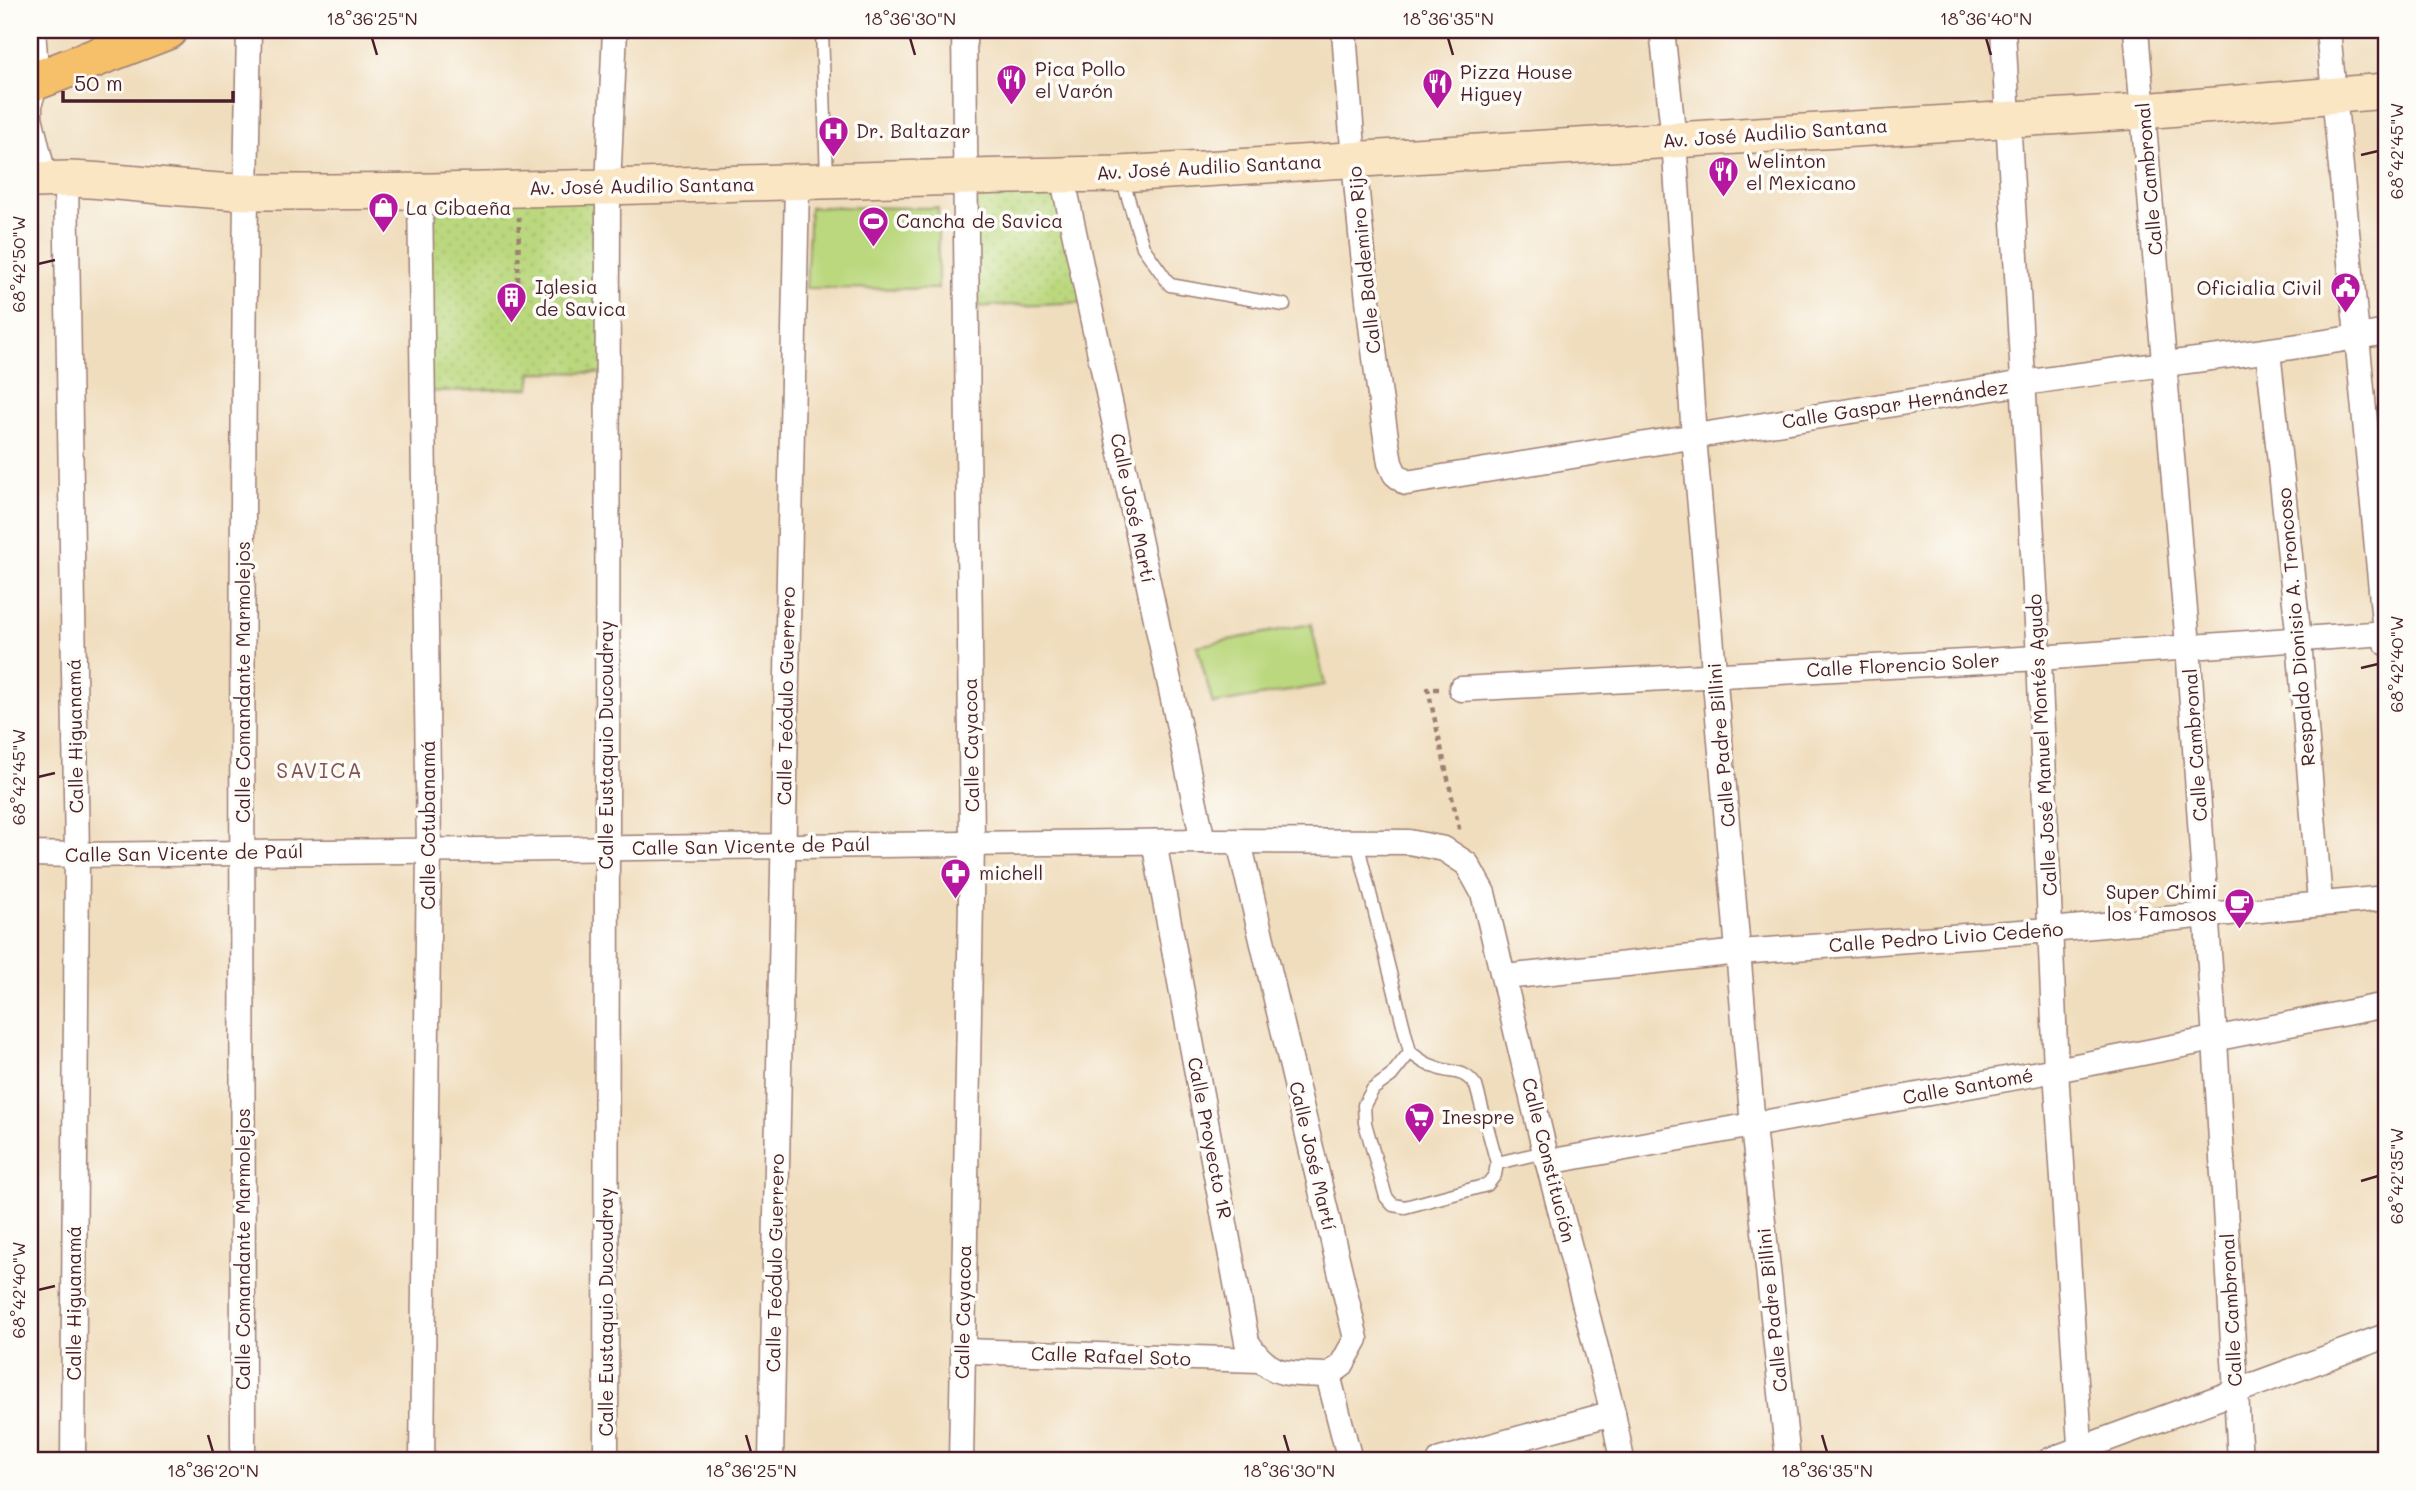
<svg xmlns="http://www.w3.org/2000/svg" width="2416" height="1490" font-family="Mali,sans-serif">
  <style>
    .green { fill: url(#green-dots); stroke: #827c54; stroke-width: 2 }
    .pitch { fill: #bbd87e; stroke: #827c54; stroke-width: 2 }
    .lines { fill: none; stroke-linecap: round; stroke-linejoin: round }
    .service-casing { stroke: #9d7e74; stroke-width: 15 }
    .minor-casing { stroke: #9d7e74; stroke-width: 27 }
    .secondary-casing { stroke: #9d7e74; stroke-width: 38 }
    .primary-casing { stroke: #9d7e74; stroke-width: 41 }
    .path { stroke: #9d7e74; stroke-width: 4.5; stroke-dasharray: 5 5; stroke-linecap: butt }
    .service { stroke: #fff; stroke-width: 12 }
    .minor { stroke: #fff; stroke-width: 24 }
    .secondary { stroke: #fbe6c4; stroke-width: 35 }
    .primary { stroke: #f6c06b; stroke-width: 38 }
    .ticks { fill: none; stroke: #4a1f2b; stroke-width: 2.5 }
    .labels { text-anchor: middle; stroke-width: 7; stroke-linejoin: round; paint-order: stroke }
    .poi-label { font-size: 19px; fill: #4a1f2b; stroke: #fdfcf7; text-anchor: start }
    .street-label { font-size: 19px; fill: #4a1f2b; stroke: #fdfcf7 }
    .neighbourhood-label { font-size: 21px; letter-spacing: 2px; fill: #825252; stroke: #fdfcf7 }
    .neatline { fill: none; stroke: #4a1f2b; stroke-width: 2.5 }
    .ticks-label { font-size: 18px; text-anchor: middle; fill: #4a1f2b }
  </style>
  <defs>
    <pattern id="green-dots" width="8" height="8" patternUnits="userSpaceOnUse" patternTransform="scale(1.75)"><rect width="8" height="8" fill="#bbd87e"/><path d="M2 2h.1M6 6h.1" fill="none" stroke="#a2b96d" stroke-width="1.8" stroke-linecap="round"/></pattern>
  </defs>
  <rect width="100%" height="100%" fill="#fdfcf7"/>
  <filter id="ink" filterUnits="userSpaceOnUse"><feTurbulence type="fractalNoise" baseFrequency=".0143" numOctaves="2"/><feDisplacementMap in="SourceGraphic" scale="14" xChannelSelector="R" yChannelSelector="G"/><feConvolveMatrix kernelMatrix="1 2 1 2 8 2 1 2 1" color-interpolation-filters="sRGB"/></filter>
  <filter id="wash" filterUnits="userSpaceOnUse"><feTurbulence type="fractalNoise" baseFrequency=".00686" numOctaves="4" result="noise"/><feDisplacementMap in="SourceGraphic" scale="28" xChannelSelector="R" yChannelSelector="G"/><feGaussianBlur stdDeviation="1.57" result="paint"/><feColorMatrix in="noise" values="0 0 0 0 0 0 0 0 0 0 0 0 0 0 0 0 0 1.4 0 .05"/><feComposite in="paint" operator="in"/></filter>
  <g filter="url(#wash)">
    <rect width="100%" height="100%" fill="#f0ddbd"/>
    <g class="green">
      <path d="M1062 175 1089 302 967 307 966 176Z"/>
      <path d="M608 187 607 373 532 372 530 388 423 392 420 190Z"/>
    </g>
    <g class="pitch">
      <path d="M810 207 938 208V289L806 288Z"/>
      <path d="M1311 624 1325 685 1213 704 1197 646Z"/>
    </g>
  </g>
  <g filter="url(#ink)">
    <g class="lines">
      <defs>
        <g id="service">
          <path d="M822 30 827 179"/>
          <path d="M1122 178 1143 247 1170 285 1284 305"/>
          <path d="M1357 842 1410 1052C1417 1058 1425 1064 1435 1067 1453 1075 1462 1067 1476 1086L1497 1163 1495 1175 1487 1185 1405 1207 1393 1205 1386 1197 1365 1123 1364 1105 1373 1089 1391 1076 1410 1052"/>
          <path d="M1497 1163 1545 1152"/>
        </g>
        <g id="minor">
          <path d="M33 30 37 80 30 102V117L45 180"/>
          <path d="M1344 30C1354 175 1367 319 1390 463L1395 474 1406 483C1612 450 1817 415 2024 383 2144 365 2266 354 2386 332"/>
          <path d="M1662 30 1674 140 1694 437 1753 1126 1788 1460"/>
          <path d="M2003 30 2039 658 2056 1070 2081 1460"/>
          <path d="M2136 30 2188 646 2215 1040 2240 1460"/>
          <path d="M2328 30 2386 643"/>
          <path d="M1062 175 1203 841"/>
          <path d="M66 179 77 855 73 1460"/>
          <path d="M420 190 429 850 422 1460"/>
          <path d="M2268 351 2299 640 2320 903"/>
          <path d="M1461 689 2039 658 2386 633"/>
          <path d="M1154 842 1247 1342C1271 1379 1288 1373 1328 1375"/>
          <path d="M1239 842 1356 1339 1341 1366 1328 1375 1350 1460"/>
          <path d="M30 854 77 855 1203 841 1409 842 1444 849 1467 864 1483 893 1545 1152 1613 1413 1622 1460"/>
          <path d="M1505 977 1739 952 2051 930 2386 898"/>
          <path d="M1548 1162 2056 1070 2386 1005"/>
          <path d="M963 1351 1259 1360"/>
          <path d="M243 1460C243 983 239 506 249 30"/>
          <path d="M606 1460 608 187 615 30"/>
          <path d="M771 1460 797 183"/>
          <path d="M961 1460 972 844 964 30"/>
          <path d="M1440 1460 1613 1413"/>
          <path d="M2050 1460 2386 1336"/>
        </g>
        <path id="secondary" d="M30 180C43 180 55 179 68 179 128 181 188 191 249 192 539 193 830 178 1120 174L2130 112 2386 91"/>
        <path id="primary" d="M30 83 168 30"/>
      </defs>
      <use href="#service" class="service-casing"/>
      <use href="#minor" class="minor-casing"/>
      <use href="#secondary" class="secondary-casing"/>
      <use href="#primary" class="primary-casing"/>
      <g class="path">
        <path d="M518 281 519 217"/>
        <path d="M1439 689H1428L1460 833"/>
      </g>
      <use href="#service" class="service"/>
      <use href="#minor" class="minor"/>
      <use href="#secondary" class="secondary"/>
      <use href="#primary" class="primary"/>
    </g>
  </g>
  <path class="ticks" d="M372 38 377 55M910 38 915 55M1448 38 1453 55M1986 38 1991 55M2361 155 2378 151M38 264 55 260M2361 668 2378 664M38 777 55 773M2361 1181 2378 1176M38 1290 55 1286M208 1435 213 1452M746 1435 751 1452M1284 1435 1289 1452M1822 1435 1827 1452"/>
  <defs>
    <symbol id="restaurant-pin" viewBox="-11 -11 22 30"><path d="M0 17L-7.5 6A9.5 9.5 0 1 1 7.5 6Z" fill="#b5179e" stroke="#fdfcf7"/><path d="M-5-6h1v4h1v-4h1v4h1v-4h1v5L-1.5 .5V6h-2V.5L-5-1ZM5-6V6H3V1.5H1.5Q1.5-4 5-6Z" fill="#fff"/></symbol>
    <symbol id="hospital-pin" viewBox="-11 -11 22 30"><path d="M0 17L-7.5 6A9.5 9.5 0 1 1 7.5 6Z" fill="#b5179e" stroke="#fdfcf7"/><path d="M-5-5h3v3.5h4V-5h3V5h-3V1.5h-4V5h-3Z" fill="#fff"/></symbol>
    <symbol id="shop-pin" viewBox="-11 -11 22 30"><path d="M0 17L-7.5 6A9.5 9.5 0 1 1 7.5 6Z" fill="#b5179e" stroke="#fdfcf7"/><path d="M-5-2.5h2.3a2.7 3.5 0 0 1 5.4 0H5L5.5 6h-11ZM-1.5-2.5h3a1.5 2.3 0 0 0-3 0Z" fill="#fff"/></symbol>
    <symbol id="stadium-pin" viewBox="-11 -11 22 30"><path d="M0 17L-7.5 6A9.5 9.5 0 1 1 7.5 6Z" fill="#b5179e" stroke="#fdfcf7"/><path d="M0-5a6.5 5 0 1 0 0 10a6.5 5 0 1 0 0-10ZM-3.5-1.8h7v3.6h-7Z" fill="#fff"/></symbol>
    <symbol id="civic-pin" viewBox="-11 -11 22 30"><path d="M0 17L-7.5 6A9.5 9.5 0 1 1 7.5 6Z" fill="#b5179e" stroke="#fdfcf7"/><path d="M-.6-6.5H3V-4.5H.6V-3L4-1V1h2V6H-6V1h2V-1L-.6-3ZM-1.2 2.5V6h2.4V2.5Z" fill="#fff"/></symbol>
    <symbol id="building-pin" viewBox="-11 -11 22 30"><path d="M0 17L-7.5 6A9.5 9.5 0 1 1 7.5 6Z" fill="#b5179e" stroke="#fdfcf7"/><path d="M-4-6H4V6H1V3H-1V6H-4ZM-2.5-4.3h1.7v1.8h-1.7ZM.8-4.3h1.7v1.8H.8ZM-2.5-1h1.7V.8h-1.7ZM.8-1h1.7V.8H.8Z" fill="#fff"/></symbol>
    <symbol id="pharmacy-pin" viewBox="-11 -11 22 30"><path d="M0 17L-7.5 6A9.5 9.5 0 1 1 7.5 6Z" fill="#b5179e" stroke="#fdfcf7"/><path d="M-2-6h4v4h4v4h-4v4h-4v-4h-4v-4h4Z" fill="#fff"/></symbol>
    <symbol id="cafe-pin" viewBox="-11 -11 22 30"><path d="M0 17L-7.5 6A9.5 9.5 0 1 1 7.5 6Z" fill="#b5179e" stroke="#fdfcf7"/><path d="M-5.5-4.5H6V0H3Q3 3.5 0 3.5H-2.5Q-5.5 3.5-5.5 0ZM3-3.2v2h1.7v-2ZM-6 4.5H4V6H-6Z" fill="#fff"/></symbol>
    <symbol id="supermarket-pin" viewBox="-11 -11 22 30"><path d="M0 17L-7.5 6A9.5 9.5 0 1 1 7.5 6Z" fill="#b5179e" stroke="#fdfcf7"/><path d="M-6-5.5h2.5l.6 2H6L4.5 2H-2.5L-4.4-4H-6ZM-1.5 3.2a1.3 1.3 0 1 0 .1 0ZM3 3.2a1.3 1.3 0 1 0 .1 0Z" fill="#fff"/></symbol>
  </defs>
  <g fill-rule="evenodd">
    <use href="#restaurant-pin" x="994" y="62" width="35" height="47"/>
    <use href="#restaurant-pin" x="1420" y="66" width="35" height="47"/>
    <use href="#hospital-pin" x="816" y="114" width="35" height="47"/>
    <use href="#restaurant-pin" x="1706" y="154" width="35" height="47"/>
    <use href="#shop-pin" x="366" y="190" width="35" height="47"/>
    <use href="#stadium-pin" x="856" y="204" width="35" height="47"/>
    <use href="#civic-pin" x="2328" y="270" width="35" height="47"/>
    <use href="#building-pin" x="494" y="280" width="35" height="47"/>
    <use href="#pharmacy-pin" x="938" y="856" width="35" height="47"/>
    <use href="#cafe-pin" x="2222" y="886" width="35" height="47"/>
    <use href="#supermarket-pin" x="1402" y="1100" width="35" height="47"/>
  </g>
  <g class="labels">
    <g class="poi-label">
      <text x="1035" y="76">Pica Pollo<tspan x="1035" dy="22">el Varón</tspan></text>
      <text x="1460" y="79">Pizza House<tspan x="1460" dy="22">Higuey</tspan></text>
      <text x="856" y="138">Dr. Baltazar</text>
      <text x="1746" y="168">Welinton<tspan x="1746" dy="22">el Mexicano</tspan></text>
      <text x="406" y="215">La Cibaeña</text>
      <text x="896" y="228">Cancha de Savica</text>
      <text x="535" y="294">Iglesia<tspan x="535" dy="22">de Savica</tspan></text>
      <text x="2322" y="295" text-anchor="end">Oficialia Civil</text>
      <text x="979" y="880">michell</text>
      <text x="2217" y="899" text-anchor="end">Super Chimi<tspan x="2217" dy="22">los Famosos</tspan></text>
      <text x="1442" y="1124">Inespre</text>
    </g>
    <g class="street-label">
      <text transform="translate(1775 133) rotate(-4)" y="7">Av. José Audilio Santana</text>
      <text transform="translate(1209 167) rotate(-3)" y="7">Av. José Audilio Santana</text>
      <text transform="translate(2149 179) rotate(-95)" y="7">Calle Cambronal</text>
      <text transform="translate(642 186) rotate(-1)" y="7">Av. José Audilio Santana</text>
      <text transform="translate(1364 260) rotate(-96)" y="7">Calle Baldemiro Rijo</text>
      <text transform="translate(1895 404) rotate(-9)" y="7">Calle Gaspar Hernández</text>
      <text transform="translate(1133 508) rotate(78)" y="7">Calle José Martí</text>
      <text transform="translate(2296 627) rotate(-95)" y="7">Respaldo Dionisio A. Troncoso</text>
      <text transform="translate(1903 665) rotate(-3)" y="7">Calle Florencio Soler</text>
      <text transform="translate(243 682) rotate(-90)" y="7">Calle Comandante Marmolejos</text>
      <text transform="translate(786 696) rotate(-89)" y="7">Calle Teódulo Guerrero</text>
      <text transform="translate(75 736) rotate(-91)" y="7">Calle Higuanamá</text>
      <text transform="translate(606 745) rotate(-90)" y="7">Calle Eustaquio Ducoudray</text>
      <text transform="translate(971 745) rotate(-91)" y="7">Calle Cayacoa</text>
      <text transform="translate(1721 745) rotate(-95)" y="7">Calle Padre Billini</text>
      <text transform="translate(2042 745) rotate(-93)" y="7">Calle José Manuel Montés Agudo</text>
      <text transform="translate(2195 745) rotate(-94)" y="7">Calle Cambronal</text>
      <text transform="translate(428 825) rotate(-90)" y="7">Calle Cotubanamá</text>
      <text transform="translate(751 846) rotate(-1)" y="7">Calle San Vicente de Paúl</text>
      <text transform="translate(184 853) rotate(-1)" y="7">Calle San Vicente de Paúl</text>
      <text transform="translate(1946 937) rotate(-4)" y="7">Calle Pedro Livio Cedeño</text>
      <text transform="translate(1968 1086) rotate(-10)" y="7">Calle Santomé</text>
      <text transform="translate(1210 1138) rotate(79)" y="7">Calle Proyecto 1R</text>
      <text transform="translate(1313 1156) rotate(77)" y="7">Calle José Martí</text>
      <text transform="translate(1549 1160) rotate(76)" y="7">Calle Constitución</text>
      <text transform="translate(243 1249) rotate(-90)" y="7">Calle Comandante Marmolejos</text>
      <text transform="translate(775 1263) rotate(-89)" y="7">Calle Teódulo Guerrero</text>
      <text transform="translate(74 1303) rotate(-90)" y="7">Calle Higuanamá</text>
      <text transform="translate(1772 1310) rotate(-96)" y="7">Calle Padre Billini</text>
      <text transform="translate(2231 1310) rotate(-93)" y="7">Calle Cambronal</text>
      <text transform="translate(606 1312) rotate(-90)" y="7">Calle Eustaquio Ducoudray</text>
      <text transform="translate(963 1312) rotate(-89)" y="7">Calle Cayacoa</text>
      <text transform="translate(1111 1356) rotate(2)" y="7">Calle Rafael Soto</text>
    </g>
    <g class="neighbourhood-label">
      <text x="320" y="778">SAVICA</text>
    </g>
  </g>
  <rect width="2416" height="1490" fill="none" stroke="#fdfcf7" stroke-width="77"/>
  <path d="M63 91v10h170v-10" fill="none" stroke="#4a1f2b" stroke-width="3.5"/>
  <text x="74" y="91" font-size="21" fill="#4a1f2b" stroke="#fdfcf7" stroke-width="5" paint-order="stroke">50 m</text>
  <rect x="38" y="38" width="2340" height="1414" class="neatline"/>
  <g class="ticks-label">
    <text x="372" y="25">18°36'25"N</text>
    <text x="910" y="25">18°36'30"N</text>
    <text x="1448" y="25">18°36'35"N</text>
    <text x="1986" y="25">18°36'40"N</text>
    <text transform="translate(2397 151) rotate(-90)" y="6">68°42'45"W</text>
    <text transform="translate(19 264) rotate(-90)" y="6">68°42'50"W</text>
    <text transform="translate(2397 664) rotate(-90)" y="6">68°42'40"W</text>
    <text transform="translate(19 777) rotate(-90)" y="6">68°42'45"W</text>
    <text transform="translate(2397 1176) rotate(-90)" y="6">68°42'35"W</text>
    <text transform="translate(19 1290) rotate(-90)" y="6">68°42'40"W</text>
    <text x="213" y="1477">18°36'20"N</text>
    <text x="751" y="1477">18°36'25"N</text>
    <text x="1289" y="1477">18°36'30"N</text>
    <text x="1827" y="1477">18°36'35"N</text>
  </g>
</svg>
